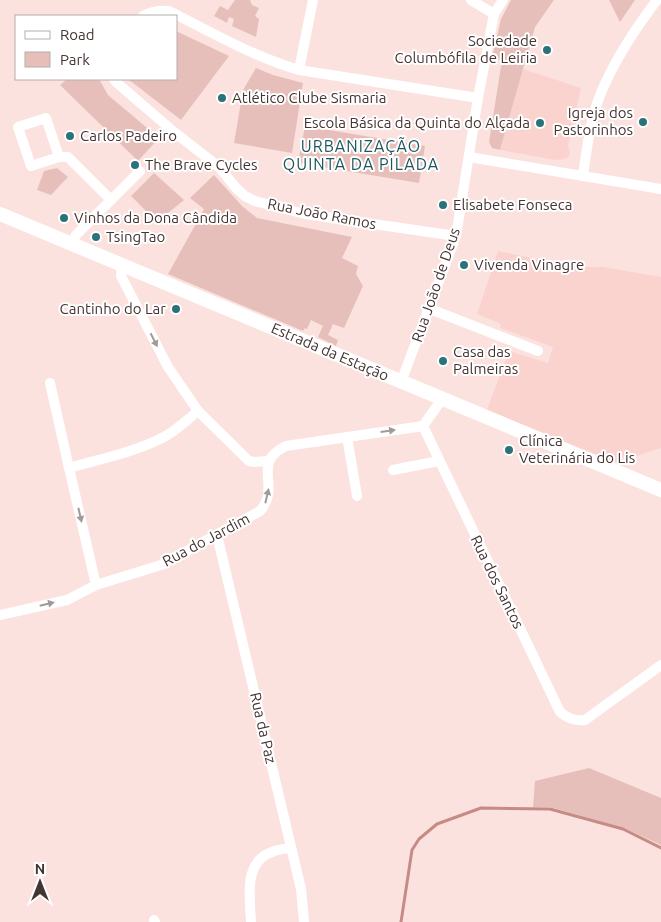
<svg xmlns="http://www.w3.org/2000/svg" width="661" height="922" font-family="Ubuntu,sans-serif">
  <style>
    .built { fill: #fad2ce }
    .green { fill: #e7bfba }
    .lines { fill: none; stroke-linecap: round; stroke-linejoin: round }
    .stream { stroke: #c68b85; stroke-width: 3 }
    .minor { stroke: #fff; stroke-width: 10 }
    .secondary { stroke: #fff; stroke-width: 14 }
    .oneway { fill: #a29a98 }
    .poi-dot { fill: #2a737b; stroke: #fff; stroke-width: 2 }
    .labels { text-anchor: middle; stroke-width: 4; stroke-linejoin: round; paint-order: stroke }
    .poi-label { font-size: 15px; fill: #443432; stroke: #fff; text-anchor: start }
    .street-label { font-size: 15px; fill: #443432; stroke: #fff }
    .neighbourhood-label { font-size: 16px; letter-spacing: 1px; fill: #1d575e; stroke: #fff }
  </style>
  <rect width="100%" height="100%" fill="#fbe2df"/>
  <g class="built">
    <path d="M523 69 581 88 568 146 570 153 568 157 564 159 556 160 500 150Z"/>
    <path d="M498 251 577 267H603L661 277V448L633 457 624 456 615 462 487 410 509 351 548 363 553 347 500 328 501 324 477 314Z"/>
  </g>
  <g class="green">
    <path d="M235 0H250L252 5 259 8 255 16 259 19 256 37 232 26 234 19 229 17 227 23 214 16 220 6 228 10Z"/>
    <path d="M511 0H554L535 27 500 150 492 148 489 142 502 60 492 58 501 19Z"/>
    <path d="M609 0H635L620 22Z"/>
    <path d="M176 31 229 56 181 120 128 79H176Z"/>
    <path d="M256 68 273 75 303 83 292 153 234 143 243 90Z"/>
    <path d="M67 79H99L108 95 159 138 138 161 60 85Z"/>
    <path d="M305 126 425 146 419 183 298 163Z"/>
    <path d="M57 168 68 177 51 195 37 190 44 171Z"/>
    <path d="M154 173 184 200 157 222 131 196Z"/>
    <path d="M214 175 242 206 257 218 352 237 342 258 358 266 356 274 363 286 344 328 333 324 328 335 338 340 336 346 318 337 323 326 311 320 307 329 305 328 303 331 168 274 204 209 190 198Z"/>
    <path d="M589 768 661 798V845L624 828 550 807H533L535 781Z"/>
  </g>
  <g class="lines">
    <path class="stream" d="M401 922 412 850 419 839 437 824 481 808 550 809 623 829 661 848"/>
    <g class="minor">
      <path d="M471 0 494 14"/>
      <path d="M143 16C152 11 159 10 169 11 211 32 254 57 299 70L478 98"/>
      <path d="M299 70 313 0"/>
      <path d="M114 79 116 82 174 132 219 167 236 188 245 196 255 201 305 214 456 236"/>
      <path d="M59 157 46 118 18 127 31 166 59 157H68L111 200"/>
      <path d="M469 157 661 189"/>
      <path d="M583 176C587 146 591 113 604 86 617 57 638 25 657 0"/>
      <path d="M71 244 76 235 140 171"/>
      <path d="M122 264 121 276 168 367 198 411 249 461 254 462 268 461"/>
      <path d="M430 309 538 351"/>
      <path d="M401 382 456 236 478 98 494 14 503 0"/>
      <path d="M50 383 69 468C100 459 135 452 164 437 177 430 187 420 198 411"/>
      <path d="M423 426 560 712C568 719 575 721 585 720L661 665"/>
      <path d="M347 437 357 496"/>
      <path d="M69 468 96 585"/>
      <path d="M393 470 439 461"/>
      <path d="M217 535 301 889 304 922"/>
      <path d="M0 615 67 600 96 585 161 565 260 511C282 487 250 463 286 446L423 426 442 399"/>
      <path d="M154 920 155 922"/>
      <path d="M251 922C250 898 243 862 272 852 278 849 285 849 291 848"/>
    </g>
    <path class="secondary" d="M0 214 661 490"/>
  </g>
  <defs><path id="oneway-solid" d="M-6-.8H1V-3.2L6.5 0L1 3.2V.8H-6Z" transform="scale(1.25)"/></defs>
  <g class="oneway">
    <use href="#oneway-solid" transform="translate(154 340) rotate(63)"/>
    <use href="#oneway-solid" transform="translate(388 431) rotate(-8)"/>
    <use href="#oneway-solid" transform="translate(267 496) rotate(-77)"/>
    <use href="#oneway-solid" transform="translate(80 515) rotate(77)"/>
    <use href="#oneway-solid" transform="translate(47 604) rotate(-13)"/>
  </g>
  <g class="poi-dot">
    <circle cx="547" cy="50" r="5"/>
    <circle cx="222" cy="98" r="5"/>
    <circle cx="643" cy="122" r="5"/>
    <circle cx="540" cy="123" r="5"/>
    <circle cx="70" cy="136" r="5"/>
    <circle cx="135" cy="165" r="5"/>
    <circle cx="443" cy="205" r="5"/>
    <circle cx="64" cy="218" r="5"/>
    <circle cx="96" cy="237" r="5"/>
    <circle cx="464" cy="265" r="5"/>
    <circle cx="176" cy="309" r="5"/>
    <circle cx="443" cy="361" r="5"/>
    <circle cx="509" cy="450" r="5"/>
  </g>
  <g class="labels">
    <g class="poi-label">
      <text x="537" y="46" text-anchor="end">Sociedade<tspan x="537" dy="17">Columbófila de Leiria</tspan></text>
      <text x="232" y="103">Atlético Clube Sismaria</text>
      <text x="633" y="118" text-anchor="end">Igreja dos<tspan x="633" dy="17">Pastorinhos</tspan></text>
      <text x="530" y="128" text-anchor="end">Escola Básica da Quinta do Alçada</text>
      <text x="80" y="141">Carlos Padeiro</text>
      <text x="145" y="170">The Brave Cycles</text>
      <text x="453" y="210">Elisabete Fonseca</text>
      <text x="74" y="223">Vinhos da Dona Cândida</text>
      <text x="106" y="242">TsingTao</text>
      <text x="474" y="270">Vivenda Vinagre</text>
      <text x="166" y="314" text-anchor="end">Cantinho do Lar</text>
      <text x="453" y="357">Casa das<tspan x="453" dy="17">Palmeiras</tspan></text>
      <text x="519" y="446">Clínica<tspan x="519" dy="17">Veterinária do Lis</tspan></text>
    </g>
    <g class="street-label">
      <text transform="translate(322 214) rotate(11)" y="5">Rua João Ramos</text>
      <text transform="translate(436 285) rotate(-71)" y="5">Rua João de Deus</text>
      <text transform="translate(330 352) rotate(23)" y="5">Estrada da Estação</text>
      <text transform="translate(206 540) rotate(-28)" y="5">Rua do Jardim</text>
      <text transform="translate(497 582) rotate(64)" y="5">Rua dos Santos</text>
      <text transform="translate(263 728) rotate(77)" y="5">Rua da Paz</text>
    </g>
    <g class="neighbourhood-label">
      <text x="361" y="152">URBANIZAÇÃO<tspan x="361" dy="18">QUINTA DA PILADA</tspan></text>
    </g>
  </g>
  <rect x="15" y="15" width="162" height="65" fill="#ffffff" stroke="#b4aead"/>
  <rect x="25" y="31" width="25" height="8" fill="#ffffff" stroke="#b4aead"/>
  <text x="60" y="40" font-size="15" fill="#443432">Road</text>
  <rect x="25" y="52" width="25" height="15" fill="#e7bfba" stroke="#b4aead"/>
  <text x="60" y="65" font-size="15" fill="#443432">Park</text>
  <g transform="translate(40 882)" stroke="#ffffff" stroke-width="4" paint-order="stroke">
  <path d="M0-4L9 19L0 12L-9 19Z" fill="#443432"/>
  <text y="-8" font-size="14" font-weight="bold" text-anchor="middle" fill="#443432">N</text>
  </g>
</svg>
